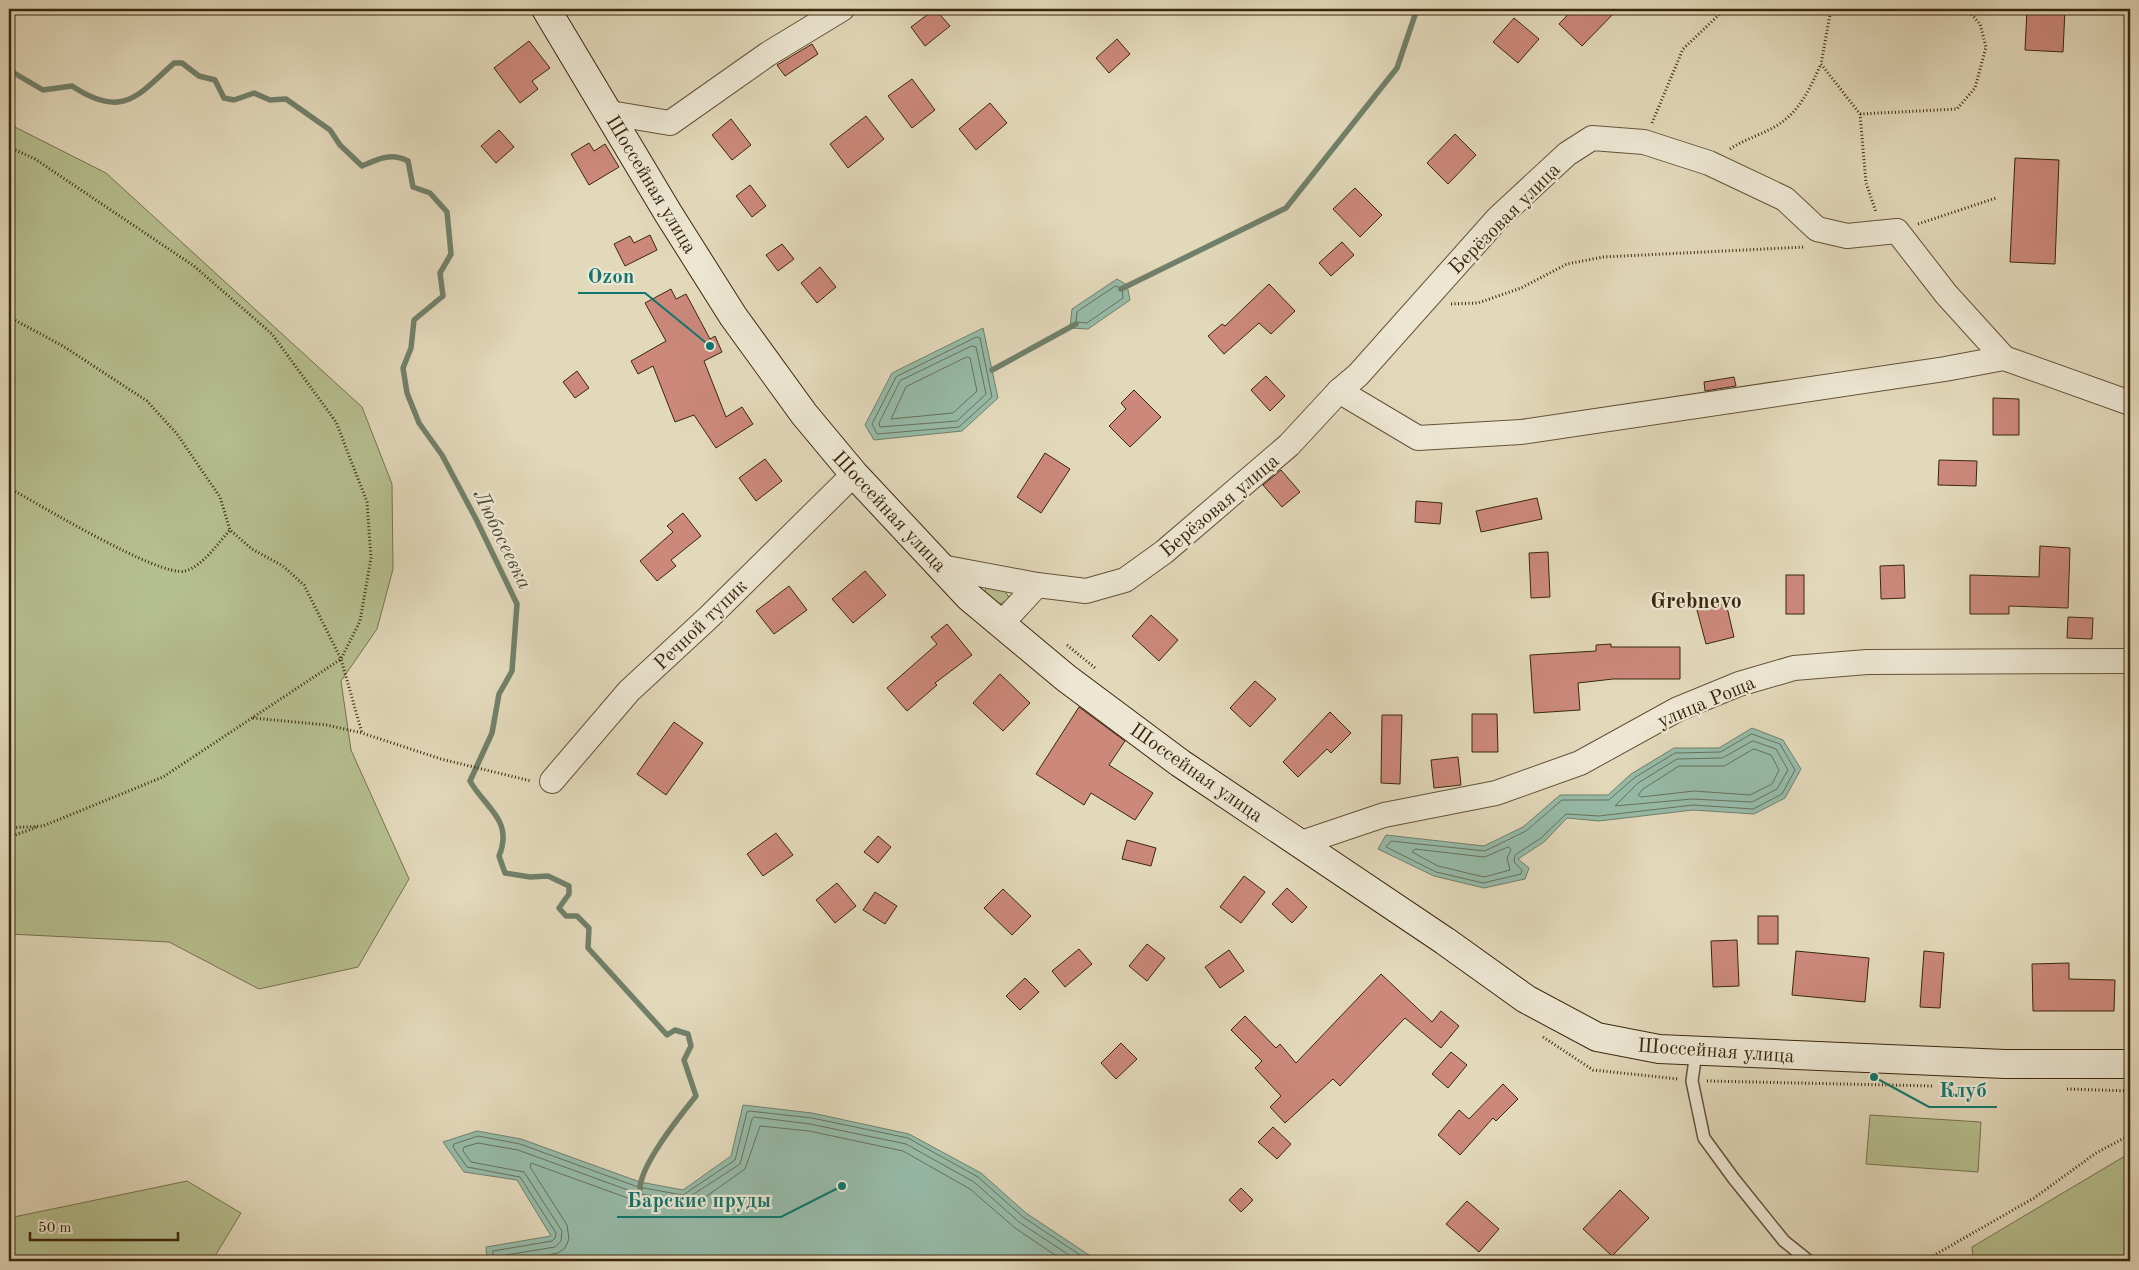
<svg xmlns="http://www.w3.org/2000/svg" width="2139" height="1270" font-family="'Old Standard TT',serif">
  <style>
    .green { fill: #b5be8e; stroke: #78724d }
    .water { fill: #96bba9; stroke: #71806a }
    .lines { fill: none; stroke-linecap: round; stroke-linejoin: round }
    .shore { stroke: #68715a; stroke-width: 1 }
    .stream { stroke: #71806a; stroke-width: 5.5 }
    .building { fill: #cb887b; stroke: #3a270c }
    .lane-casing { stroke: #645338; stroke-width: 14 }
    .street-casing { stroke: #645338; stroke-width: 26 }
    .secondary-casing { stroke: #3a270c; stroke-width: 30 }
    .path { stroke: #3a270c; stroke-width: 3; stroke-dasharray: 1 2.5; stroke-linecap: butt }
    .lane { stroke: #ece6d2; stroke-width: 11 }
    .street { stroke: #ece6d2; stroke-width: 24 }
    .secondary { stroke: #ece6d2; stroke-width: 28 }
    .labels { text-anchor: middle; stroke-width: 4.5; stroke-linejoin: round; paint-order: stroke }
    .street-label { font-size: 20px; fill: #3a270c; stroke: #ece6d2 }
    .water-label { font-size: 21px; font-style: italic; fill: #514c33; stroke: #ece6d2 }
    .quarter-label { font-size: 22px; font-weight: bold; fill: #3a270c; stroke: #ece6d2 }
    .leader { fill: none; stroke: #0f766e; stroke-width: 2 }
    .callout-dot { fill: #0f766e; stroke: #ece6d2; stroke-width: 2 }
    .callout-label { font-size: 21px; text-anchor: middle; font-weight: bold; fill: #0f766e; stroke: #ece6d2; stroke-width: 4.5; stroke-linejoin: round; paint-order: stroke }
  </style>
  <rect width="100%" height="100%" fill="#e2d8ba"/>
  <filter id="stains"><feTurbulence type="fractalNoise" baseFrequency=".004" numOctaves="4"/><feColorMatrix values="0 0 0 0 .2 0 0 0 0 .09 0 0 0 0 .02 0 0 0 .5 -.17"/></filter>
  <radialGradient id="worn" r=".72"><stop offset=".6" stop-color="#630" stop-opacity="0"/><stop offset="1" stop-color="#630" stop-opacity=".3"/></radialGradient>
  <g class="green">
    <path d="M9 124 106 173 362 407 392 484 393 569 377 629 341 681 351 750 409 879 358 967 259 989 169 942 9 934Z"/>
    <path d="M992 584 1003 588 1010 599 998 605 984 594 986 588Z"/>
    <path d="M1870 1115 1981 1122 1978 1172 1866 1164Z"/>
    <path d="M2130 1153V1261H1973L1972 1247Z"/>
    <path d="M187 1181 241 1213 212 1261H9V1218Z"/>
  </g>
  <g class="water">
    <path d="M1117 279 1127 285 1130 300 1088 329 1070 328 1072 309Z"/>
    <path d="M983 328 998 398 962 431 874 440 865 425 892 373Z"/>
    <path d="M1752 728 1783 740 1801 769 1785 798 1754 814 1693 810 1599 821 1567 818 1544 842 1518 859 1529 868 1525 879 1484 888 1434 876 1378 849 1386 835 1484 846 1523 827 1560 795H1608L1631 774 1674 748H1719Z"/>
    <path d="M743 1105 812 1113 909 1134 981 1173 1026 1213 1098 1261H487L486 1247 551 1236 517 1180 464 1172 443 1142 477 1131 521 1139 640 1182 683 1190 731 1156Z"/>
  </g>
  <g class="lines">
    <g class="shore">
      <path d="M1116 286 1122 289 1123 298 1087 323 1076 322 1077 312Z"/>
      <path d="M977 337 980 338 992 397 959 427 877 434 872 424 896 377Z"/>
      <path d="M972 346 976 347 986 394 957 421 880 427 879 423 900 381Z"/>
      <path d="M967 357 970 358 977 391 953 413 891 419 906 387Z"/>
      <path d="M1752 734 1780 744 1795 770 1782 794 1753 809 1693 805 1599 816 1566 814 1541 838 1515 855 1514 862 1522 870 1521 874 1483 883 1436 872 1386 847 1391 841 1485 851 1526 831 1562 800H1609L1634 778 1675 753 1720 752Z"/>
      <path d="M1753 741 1776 749 1788 770 1777 789 1752 802 1692 799 1615 806 1638 783 1677 759 1722 758Z"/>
      <path d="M1754 749 1771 755 1779 770 1772 784 1750 795 1694 791 1641 797 1638 795 1643 789 1679 766H1724Z"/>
      <path d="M1509 847 1511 850 1507 858 1510 870 1484 877 1438 866 1412 852 1415 849 1484 857Z"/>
      <path d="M492 1261 493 1251 552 1241 555 1238 556 1233 520 1177 467 1167 453 1147 454 1144 478 1136 520 1144 638 1187 683 1195 735 1160 747 1112 749 1111 812 1118 908 1138 978 1177 1023 1217 1089 1261"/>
      <path d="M498 1261 500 1256 555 1247 561 1241 562 1231 524 1172 471 1162 463 1151 464 1147 478 1143 518 1150 636 1193 683 1201 740 1164 752 1119 754 1117 810 1124 906 1144 974 1182 1019 1222 1078 1261"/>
      <path d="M516 1261 558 1253 565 1248 569 1239 567 1225 530 1167 531 1163 636 1201 682 1209 694 1205 745 1169 760 1126 809 1131 903 1151 970 1189 1015 1228 1064 1261"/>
    </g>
    <g class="stream">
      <path d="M9 70 43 90 72 86C122 119 137 97 174 63H182L199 76 215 80 224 98 234 100 254 93 270 100 286 99 330 130 340 145 362 166C378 159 391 152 408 161L413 187 430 193 447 212 451 254 440 273 443 296 414 320 411 348 403 368 407 393 419 423 442 455 476 519 517 604 512 671 499 694 492 733 470 781C485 808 514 820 499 856L505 873 530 877 548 876 569 886V894L559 908 566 916H577L589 928 588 948 667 1035 675 1030 688 1034 691 1046 684 1060 696 1096C680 1116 640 1165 640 1189"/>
      <path d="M1121 289 1286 208 1397 68 1417 9"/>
      <path d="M992 370 1076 324"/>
    </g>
  </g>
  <g class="building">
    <path d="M935 9 950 26 925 46 911 27Z"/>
    <path d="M1573 9H1618L1582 46 1559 24Z"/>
    <path d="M2027 9H2065L2063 52 2025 50Z"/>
    <path d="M1514 18 1539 39 1518 63 1493 42Z"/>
    <path d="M1117 39 1130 54 1109 73 1096 58Z"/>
    <path d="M529 41 550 68 532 81 538 89 520 103 494 68Z"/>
    <path d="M812 44 818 54 785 76 777 65Z"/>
    <path d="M912 79 935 110 912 128 888 96Z"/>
    <path d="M990 103 1007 123 976 150 959 129Z"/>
    <path d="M866 116 884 139 848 168 830 144Z"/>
    <path d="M731 119 751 145 732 160 712 135Z"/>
    <path d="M499 130 514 147 496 163 481 146Z"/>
    <path d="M1455 134 1476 155 1448 184 1427 163Z"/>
    <path d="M589 143 594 151 605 144 619 167 589 185 571 154Z"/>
    <path d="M2015 158 2059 160 2055 264 2010 262Z"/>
    <path d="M750 185 766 206 752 217 736 196Z"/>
    <path d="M1355 188 1382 215 1360 237 1333 209Z"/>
    <path d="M650 235 657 250 625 266 614 244 630 236 634 243Z"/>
    <path d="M1342 242 1354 255 1331 276 1319 263Z"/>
    <path d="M782 244 794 259 778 271 766 255Z"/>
    <path d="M820 267 836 287 817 303 801 283Z"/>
    <path d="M1269 284 1295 311 1271 334 1259 323 1224 354 1208 336 1222 324 1225 326Z"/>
    <path d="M671 289 676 299 686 294 710 339 715 336 722 352 704 361 726 417 742 407 753 424 716 448 694 415 675 422 653 366 638 374 631 361 666 341 645 303Z"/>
    <path d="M577 371 589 388 575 398 563 382Z"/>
    <path d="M1266 376 1285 396 1270 411 1251 390Z"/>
    <path d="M1734 377 1736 386 1705 391 1704 382Z"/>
    <path d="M1134 390 1161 417 1130 447 1109 426 1126 409 1121 403Z"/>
    <path d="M1993 398 2019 399V435H1993Z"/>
    <path d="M1045 453 1070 469 1041 513 1017 497Z"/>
    <path d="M765 459 782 481 756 501 739 478Z"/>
    <path d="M1939 460 1977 461 1976 486 1938 485Z"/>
    <path d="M1281 470 1300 492 1282 507 1263 485Z"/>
    <path d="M1537 498 1542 519 1481 532 1476 511Z"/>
    <path d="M1416 501 1442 503 1440 524 1415 522Z"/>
    <path d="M683 513 701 536 671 560 676 566 657 581 640 561 673 532 667 526Z"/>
    <path d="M2040 546 2070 548 2068 608 2009 606V614H1970V575L2039 577Z"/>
    <path d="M1548 552 1550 597 1531 598 1529 553Z"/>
    <path d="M1904 565 1905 598 1881 599 1880 566Z"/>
    <path d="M865 571 886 595 853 623 832 599Z"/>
    <rect x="1786" y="575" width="18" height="39"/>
    <path d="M789 586 807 610 774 634 756 611Z"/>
    <path d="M1726 603 1734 637 1706 644 1697 610Z"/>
    <path d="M1151 615 1178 640 1159 661 1132 636Z"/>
    <path d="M2068 617 2093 618 2092 639 2067 638Z"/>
    <path d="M947 624 972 655 935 683 937 685 907 711 887 688 937 644 931 637Z"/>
    <path d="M1611 644V647H1680V679H1613L1578 683 1580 710 1534 713 1530 655 1596 651V645Z"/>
    <path d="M1000 674 1030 703 1003 731 973 703Z"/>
    <path d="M1255 681 1276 699 1250 727 1230 708Z"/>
    <path d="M1079 707 1125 741 1109 765 1153 793 1135 820 1091 793 1084 805 1036 774Z"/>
    <path d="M1330 712 1351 733 1331 753 1327 749 1298 777 1283 762Z"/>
    <path d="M1472 714H1497L1498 752H1472Z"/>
    <path d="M1382 715H1402L1400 784 1381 783Z"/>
    <path d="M674 722 703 743 666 795 637 774Z"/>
    <path d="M1458 757 1461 785 1434 788 1431 760Z"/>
    <path d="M776 833 793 855 763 876 747 854Z"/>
    <path d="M878 836 891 847 878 863 864 852Z"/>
    <path d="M1127 840 1156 848 1151 866 1122 859Z"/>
    <path d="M1244 876 1265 892 1241 923 1220 907Z"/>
    <path d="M837 883 856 906 835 923 816 900Z"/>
    <path d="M1287 888 1307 907 1292 923 1272 904Z"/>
    <path d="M1003 889 1031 916 1012 935 984 908Z"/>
    <path d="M875 892 897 906 885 924 863 910Z"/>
    <rect x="1758" y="916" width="20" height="28"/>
    <path d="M1737 940 1739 986 1713 987 1711 941Z"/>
    <path d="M1147 944 1165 958 1147 981 1129 966Z"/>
    <path d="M1079 949 1092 964 1065 987 1052 971Z"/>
    <path d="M1229 950 1244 971 1220 988 1205 967Z"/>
    <path d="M1796 951 1869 958 1865 1002 1792 995Z"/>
    <path d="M1924 951 1944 953 1940 1008 1920 1007Z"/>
    <path d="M2069 963V979L2115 980 2114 1011H2033L2032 964Z"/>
    <path d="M1381 974 1432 1022 1441 1011 1459 1026 1441 1048 1405 1018 1340 1086 1333 1079 1285 1123 1270 1107 1281 1096 1255 1068 1262 1061 1231 1030 1245 1016 1276 1048 1280 1044 1296 1063Z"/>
    <path d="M1025 978 1039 992 1020 1010 1006 996Z"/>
    <path d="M1121 1043 1137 1059 1116 1079 1101 1063Z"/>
    <path d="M1451 1052 1467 1065 1448 1088 1432 1074Z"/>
    <path d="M1503 1084 1518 1099 1496 1121 1493 1118 1460 1155 1438 1135 1459 1110 1469 1119Z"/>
    <path d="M1273 1127 1291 1144 1277 1159 1258 1142Z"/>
    <path d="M1241 1188 1253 1200 1241 1212 1229 1200Z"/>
    <path d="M1620 1190 1649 1218 1612 1256 1583 1229Z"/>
    <path d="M1467 1201 1499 1229 1479 1252 1446 1224Z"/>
  </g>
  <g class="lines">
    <defs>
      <path id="lane" d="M1696 1052 1692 1081 1704 1138 1734 1179 1784 1241 1809 1261"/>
      <g id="street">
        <path d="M610 113 670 123 768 54 842 9"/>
        <path d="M1339 391 1418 438 1521 432 1945 369 2004 358 2130 403"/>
        <path d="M941 567 1037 585 1086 591 1125 580 1164 552 1289 445 1339 391 1358 375 1498 218 1567 154 1592 138 1644 142 1709 163 1785 199 1817 229 1847 236 1897 231 1946 294 2004 358"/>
        <path d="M1001 624 1037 585"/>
        <path d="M552 781 629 691 709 617 854 474"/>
        <path d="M1301 843 1384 815 1496 793 1580 763 1678 709 1739 684 1794 668 1867 662 2130 661"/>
      </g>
      <path id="secondary" d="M546 9 668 213 733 316 804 414 854 474 969 597 1066 678 1180 763 1445 941 1526 999 1597 1037 1659 1049 2005 1064H2130"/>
    </defs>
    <use href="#lane" class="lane-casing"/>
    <use href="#street" class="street-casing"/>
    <use href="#secondary" class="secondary-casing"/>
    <g class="path">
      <path d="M1831 9 1821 64 1860 114 1866 183 1876 212"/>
      <path d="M1860 114 1957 109 1975 88 1986 47 1980 24 1967 9"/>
      <path d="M1652 123 1683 49 1725 9"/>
      <path d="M9 147 35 159 194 266 272 334 336 422 367 502 371 558 360 621 341 659 163 777 43 826 9 828"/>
      <path d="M1730 149C1745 139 1761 135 1776 126 1800 112 1810 88 1821 64"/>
      <path d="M1918 224 1996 198"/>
      <path d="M1451 304 1478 303 1521 288 1567 264 1603 257 1805 247"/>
      <path d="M9 317 63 346 147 401 177 434 220 497 230 530 252 549 283 566 304 585 341 659 362 733"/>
      <path d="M9 488C37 503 160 578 185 571 203 566 218 543 230 530"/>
      <path d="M1067 645 1095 668"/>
      <path d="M253 718 327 725 362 733 441 759 531 781"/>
      <path d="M9 837 38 827"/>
      <path d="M1543 1037 1593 1070 1678 1079"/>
      <path d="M1707 1081 1933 1086"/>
      <path d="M2067 1089 2130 1091"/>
      <path d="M1924 1261 2034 1198 2096 1153 2130 1135"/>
    </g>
    <use href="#lane" class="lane"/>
    <use href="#street" class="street"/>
    <use href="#secondary" class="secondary"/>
  </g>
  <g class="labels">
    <g class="street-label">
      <text transform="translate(652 184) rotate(59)" y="7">Шоссейная улица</text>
      <text transform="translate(1504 218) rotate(-45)" y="7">Берёзовая улица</text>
      <text transform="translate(1219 505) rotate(-40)" y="7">Берёзовая улица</text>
      <text transform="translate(890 511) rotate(47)" y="7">Шоссейная улица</text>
      <text transform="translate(700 624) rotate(-44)" y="7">Речной тупик</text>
      <text transform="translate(1706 701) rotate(-23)" y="7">улица Роща</text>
      <text transform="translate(1197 772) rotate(35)" y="7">Шоссейная улица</text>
      <text transform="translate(1716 1050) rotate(4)" y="7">Шоссейная улица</text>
    </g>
    <g class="water-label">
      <text transform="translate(503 539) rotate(64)" y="7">Любосеевка</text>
    </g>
    <g class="quarter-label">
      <text x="1696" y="608">Grebnevo</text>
    </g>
  </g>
  <path class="leader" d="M710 346L645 293H578M1874 1077L1929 1107H1997M842 1186L781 1217H617"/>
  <g class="callout-dot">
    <circle cx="710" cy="346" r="5"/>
    <circle cx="1874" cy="1077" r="5"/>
    <circle cx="842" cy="1186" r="5"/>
  </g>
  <g class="callout-label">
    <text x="611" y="283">Ozon</text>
    <text x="1963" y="1097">Клуб</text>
    <text x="699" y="1207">Барские пруды</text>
  </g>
  <rect width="2139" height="1270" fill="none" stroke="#e2d8ba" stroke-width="30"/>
  <rect x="10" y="10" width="2119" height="1250" fill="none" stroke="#3a270c" stroke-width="2.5"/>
  <rect x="15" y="15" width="2109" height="1240" fill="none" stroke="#3a270c"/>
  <path d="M30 1232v8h148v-8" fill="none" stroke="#3a270c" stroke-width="2.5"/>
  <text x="38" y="1232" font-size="15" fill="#3a270c" stroke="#ece6d2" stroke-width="4" paint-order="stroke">50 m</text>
  <rect width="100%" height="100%" filter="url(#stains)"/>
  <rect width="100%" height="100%" fill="url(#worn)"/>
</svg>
